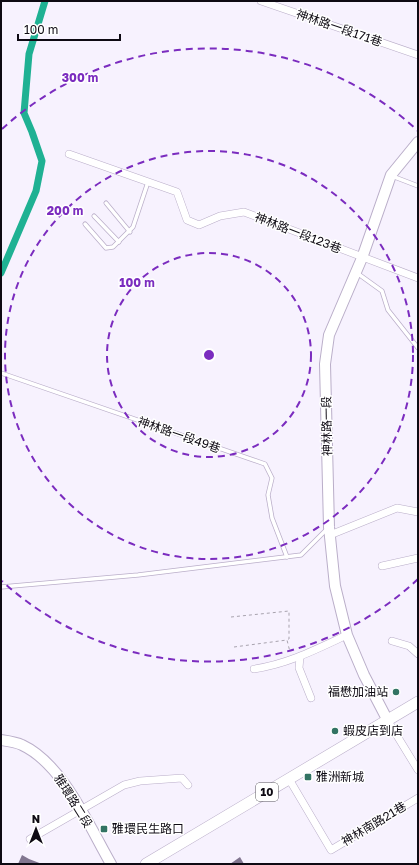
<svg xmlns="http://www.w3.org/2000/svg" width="419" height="865" font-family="'Golos Text','Noto Sans TC',sans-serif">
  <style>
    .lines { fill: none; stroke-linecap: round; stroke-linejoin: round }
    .canal { stroke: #1fb193; stroke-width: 7 }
    .building { fill: #827690 }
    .lane-casing { stroke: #baaec9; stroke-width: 5 }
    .street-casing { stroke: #baaec9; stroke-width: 8 }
    .secondary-casing { stroke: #baaec9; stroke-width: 12 }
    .primary-casing { stroke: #baaec9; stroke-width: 12 }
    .path { stroke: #a8a3ae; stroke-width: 1; stroke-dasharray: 3 3; stroke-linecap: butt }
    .lane { stroke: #fff; stroke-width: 3.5 }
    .street { stroke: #fff; stroke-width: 7 }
    .secondary { stroke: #fff; stroke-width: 10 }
    .primary { stroke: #fff; stroke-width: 11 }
    .ring { fill: none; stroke: #7b2cbf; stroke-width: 2; stroke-dasharray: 7 5 }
    .poi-dot { fill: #327363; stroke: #fff; stroke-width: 1.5 }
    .labels { text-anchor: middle; stroke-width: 3; stroke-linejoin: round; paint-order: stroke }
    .shield { fill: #fff; stroke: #56545a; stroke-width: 1 }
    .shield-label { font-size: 11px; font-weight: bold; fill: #0e0a13 }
    .street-label { font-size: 12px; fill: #0e0a13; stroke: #fff }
    .poi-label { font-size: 12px; fill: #0e0a13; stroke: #fff; text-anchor: start }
    .centre { fill: #7b2cbf; stroke: #fff; stroke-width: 2 }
    .ring-label { font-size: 12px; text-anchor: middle; font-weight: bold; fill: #7b2cbf; stroke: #fff; stroke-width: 3; stroke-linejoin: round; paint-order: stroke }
  </style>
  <rect width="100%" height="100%" fill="#f7f2fe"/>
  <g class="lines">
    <path class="canal" d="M1 273 36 191 42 161 32 132 24 113 29 54 45 1"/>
  </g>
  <g class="building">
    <path d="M22 855 29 859 42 864H18Z"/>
    <path d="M240 857 244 864H230Z"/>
  </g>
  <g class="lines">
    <defs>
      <g id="lane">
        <path d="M392 176 418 186"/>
        <path d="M106 203 130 232"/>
        <path d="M94 216 119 242"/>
        <path d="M85 224 106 248 113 247 133 227 148 182"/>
        <path d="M357 273 382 291 388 310 418 348"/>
        <path d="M1 373 265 464 272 478 268 495 272 518 287 557"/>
        <path d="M1 587 138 575 301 555 327 529"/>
      </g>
      <g id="street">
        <path d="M261 1 418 55"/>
        <path d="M69 154 177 192 187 220 199 225 220 216 244 212 418 278"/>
        <path d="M330 535 397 508 418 512"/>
        <path d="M382 566 418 558"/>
        <path d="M392 641 409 646 418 654"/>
        <path d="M300 657 299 668 311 698"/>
        <path d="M254 669C288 664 317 649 347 635"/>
        <path d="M388 721 418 770"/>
        <path d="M289 779 331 850 418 798"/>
        <path d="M30 839 124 785 140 781 182 778 188 785"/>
      </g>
      <g id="secondary">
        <path d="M388 721 364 675 347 635 335 586 329 527 325 364 329 335 362 258 391 175 418 142"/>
        <path d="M1 740C8 741 16 742 22 745 63 764 89 826 111 864"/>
      </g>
      <path id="primary" d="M146 864 418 702"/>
    </defs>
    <use href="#lane" class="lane-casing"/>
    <use href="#street" class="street-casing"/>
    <use href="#secondary" class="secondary-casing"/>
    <use href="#primary" class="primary-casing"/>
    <g class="path">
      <path d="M231 617 289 611V639L287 640"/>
      <path d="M234 647 287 640 290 652"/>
    </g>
    <use href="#lane" class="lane"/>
    <use href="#street" class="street"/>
    <use href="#secondary" class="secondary"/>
    <use href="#primary" class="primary"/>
  </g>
  <g class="ring">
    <circle cx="209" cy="355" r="102"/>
    <circle cx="209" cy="355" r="204"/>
    <path d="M418 579A306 306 0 0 1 2 581M2 129A306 306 0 0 1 418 131"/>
  </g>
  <g class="poi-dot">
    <circle cx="396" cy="692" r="4"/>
    <circle cx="335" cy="731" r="4"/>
    <rect x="304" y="773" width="8" height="8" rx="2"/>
    <rect x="100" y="825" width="8" height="8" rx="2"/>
  </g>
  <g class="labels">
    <rect class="shield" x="256" y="783" width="22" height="18" rx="3"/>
    <g class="shield-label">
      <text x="267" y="796">10</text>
    </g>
    <g class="street-label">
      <text transform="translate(339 28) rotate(19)" y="4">神林路一段171巷</text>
      <text transform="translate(298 233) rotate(21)" y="4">神林路一段123巷</text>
      <text transform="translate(327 426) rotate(-91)" y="4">神林路一段</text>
      <text transform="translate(179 435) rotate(19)" y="4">神林路一段49巷</text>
      <text transform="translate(73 801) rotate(58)" y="4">雅環路二段</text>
      <text transform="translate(374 824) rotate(-31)" y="4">神林南路21巷</text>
    </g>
    <g class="poi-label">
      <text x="388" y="696" text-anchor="end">福懋加油站</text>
      <text x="343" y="735">蝦皮店到店</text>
      <text x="316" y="781">雅洲新城</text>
      <text x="112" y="833">雅環民生路口</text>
    </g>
  </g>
  <circle cx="209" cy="355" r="6" class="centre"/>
  <g class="ring-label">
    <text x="80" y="82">300 m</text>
    <text x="65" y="215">200 m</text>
    <text x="137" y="287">100 m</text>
  </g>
  <rect width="419" height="865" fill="none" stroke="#0e0a13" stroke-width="4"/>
  <g transform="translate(36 829)" stroke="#ffffff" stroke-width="3" paint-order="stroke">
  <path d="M0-3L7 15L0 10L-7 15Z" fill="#0e0a13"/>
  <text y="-6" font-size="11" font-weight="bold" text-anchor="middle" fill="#0e0a13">N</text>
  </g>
  <path d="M18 34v6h102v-6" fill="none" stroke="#0e0a13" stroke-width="2"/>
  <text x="24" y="34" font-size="12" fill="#0e0a13" stroke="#ffffff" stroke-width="3" paint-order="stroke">100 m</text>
</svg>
